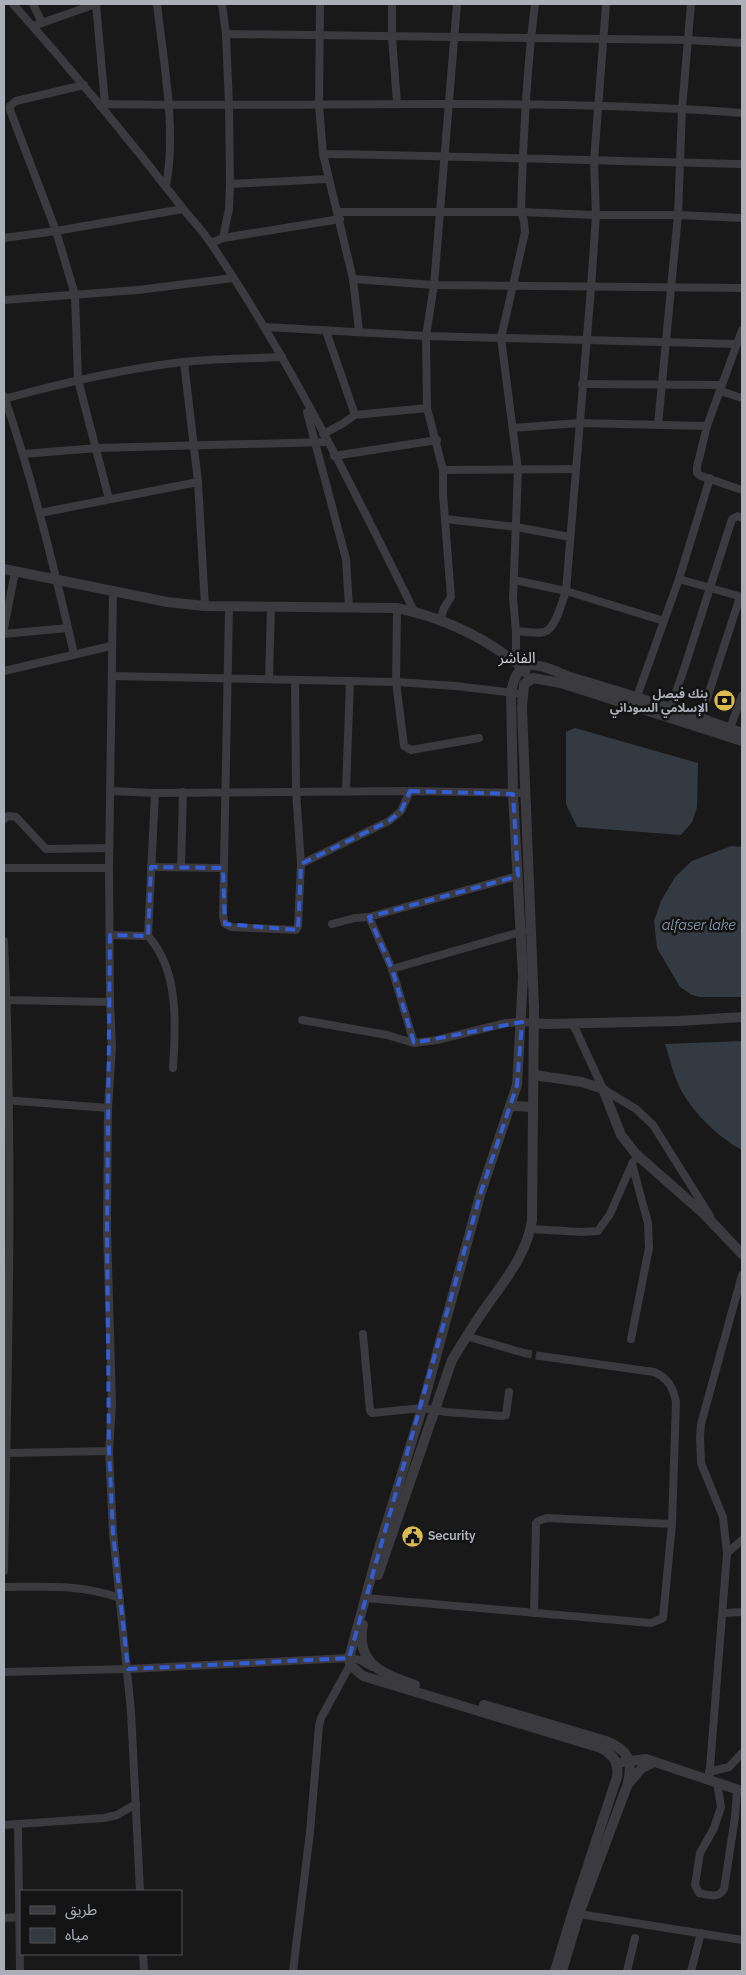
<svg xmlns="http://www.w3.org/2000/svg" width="746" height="1975" font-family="Raleway,'Noto Sans Arabic',sans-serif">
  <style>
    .water { fill: #343a42 }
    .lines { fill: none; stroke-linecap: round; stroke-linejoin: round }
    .minor-tunnel { stroke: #37373a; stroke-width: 8; stroke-dasharray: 8 4; stroke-linecap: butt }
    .minor { stroke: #3a3a3f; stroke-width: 8 }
    .tertiary { stroke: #3a3a3f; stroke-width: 10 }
    .marked { fill: none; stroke: #335dd3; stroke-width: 4; stroke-dasharray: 10 6; stroke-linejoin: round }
    .labels { text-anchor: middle; stroke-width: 5; stroke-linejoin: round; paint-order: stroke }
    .poi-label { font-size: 12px; font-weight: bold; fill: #adafb8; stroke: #141415; text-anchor: end }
    .water-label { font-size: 14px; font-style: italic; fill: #8899af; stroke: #141415 }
    .quarter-label { font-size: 15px; fill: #cdced5; stroke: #141415 }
  </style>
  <rect width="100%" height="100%" fill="#19191a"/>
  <g class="water">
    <path d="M575 728 698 763 697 807 692 822 681 835 577 827 566 804V732Z"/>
    <path d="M731 846 742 847V997H699L692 995 680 987 657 948 654 921 661 901 675 877 692 861Z"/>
    <path d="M742 1041V1150C718 1137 693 1113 680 1088 673 1075 670 1058 665 1044Z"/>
  </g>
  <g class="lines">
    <path class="minor-tunnel" d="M524 1353 540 1356"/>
    <g class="minor">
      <path d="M13 4C72 70 129 139 184 210 193 221 204 232 212 245 290 360 352 486 414 611"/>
      <path d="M33 4 42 23"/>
      <path d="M96 4 105 104"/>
      <path d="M157 4C163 59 177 131 166 185"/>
      <path d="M320 4 319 105 323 154 353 279 359 331"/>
      <path d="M392 4V37L397 103"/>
      <path d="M33 26 96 4"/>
      <path d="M226 34 688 40 742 43"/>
      <path d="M84 85 16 101 10 106V110L56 231 75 295 78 380 109 499"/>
      <path d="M100 106 105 104C318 108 530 97 742 113"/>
      <path d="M323 154C463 156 603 161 742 164"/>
      <path d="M230 184 328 179"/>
      <path d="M338 212H521L596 215H678L742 218"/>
      <path d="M4 238 56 231 183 209"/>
      <path d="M223 238 340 219"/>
      <path d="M211 243 223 238 229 209 230 184 229 106 226 34 222 4"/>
      <path d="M353 279 434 285 742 288"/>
      <path d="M4 300 138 290 233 278"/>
      <path d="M265 327 426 336 737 344"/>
      <path d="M742 330 707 426 697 467V473L701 476 742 490"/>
      <path d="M184 362 198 482 205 606"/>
      <path d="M582 384 722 385"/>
      <path d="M720 391 742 398"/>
      <path d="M4 396C33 480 54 567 74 654"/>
      <path d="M4 399C62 383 122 369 183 362 215 358 249 359 282 357"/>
      <path d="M307 412 346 559 349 607"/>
      <path d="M355 415 427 408"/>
      <path d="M658 425 678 215 682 109 691 4"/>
      <path d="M513 428 579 423 707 426"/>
      <path d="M323 434 342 424 355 415 326 331"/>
      <path d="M23 454 97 448 327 442"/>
      <path d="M334 456 437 440"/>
      <path d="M443 470 576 469"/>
      <path d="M40 513 198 482"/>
      <path d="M445 519 516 527 570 537"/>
      <path d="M679 579 742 597"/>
      <path d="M514 580 566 591 664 621"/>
      <path d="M229 607 223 916 225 924 231 927 296 930 298 926 301 864 296 791 295 680"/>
      <path d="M397 608 396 682 404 746 411 750 479 738"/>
      <path d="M440 621 444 608 451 597 443 494V470L427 408 426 336 434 285 457 4"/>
      <path d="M4 628 15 572"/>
      <path d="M516 631C525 632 536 634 544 632 556 629 562 601 566 591L591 288 596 215 594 161 606 4"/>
      <path d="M4 634 68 628"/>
      <path d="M516 663V631L513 599 518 470 501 338 525 232 524 221 521 212C523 143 526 73 535 4"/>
      <path d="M4 671 111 646"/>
      <path d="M112 676 396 682 456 686 522 694"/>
      <path d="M269 679 271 607"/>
      <path d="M635 702 679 579 710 478"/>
      <path d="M670 709 685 666 732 519 738 516 742 518"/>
      <path d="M699 723 740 597"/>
      <path d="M730 728 742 696"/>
      <path d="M111 791 155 793 410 791 525 793"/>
      <path d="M346 791 350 681"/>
      <path d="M4 819 8 816 16 817 46 849 109 848"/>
      <path d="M301 864 389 821 401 811 410 791"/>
      <path d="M151 867 223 868"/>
      <path d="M181 867 183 792"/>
      <path d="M4 868H109"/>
      <path d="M369 917 392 969 414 1043"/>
      <path d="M332 924 355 918 369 917 518 876"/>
      <path d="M110 935 148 936 155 793"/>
      <path d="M148 936C179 970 176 1024 173 1068"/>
      <path d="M4 941C14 1151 8 1361 4 1571"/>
      <path d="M392 969 524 931"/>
      <path d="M4 1000 110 1002 109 868 113 591"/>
      <path d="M110 1002 112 1047 108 1108 107 1229 112 1404 109 1451 113 1533 131 1711 140 1891"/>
      <path d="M302 1020 387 1035 414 1043 437 1040 506 1023 522 1022 534 1023"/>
      <path d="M573 1024 603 1089 636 1109 653 1125 710 1216"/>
      <path d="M4 1100 108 1108"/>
      <path d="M531 1229 582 1232 598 1231 610 1214 633 1162"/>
      <path d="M363 1334 370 1411 372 1413 422 1408 446 1412 502 1416 506 1415 509 1392"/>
      <path d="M466 1336 524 1353"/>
      <path d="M631 1339 649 1248 648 1223 632 1164"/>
      <path d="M6 1453 109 1451"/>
      <path d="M727 1553 742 1540"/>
      <path d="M4 1587C45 1587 80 1584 120 1598"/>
      <path d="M365 1598 651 1623 663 1618 672 1524 676 1402C673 1387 668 1378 654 1372L540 1356"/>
      <path d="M534 1613 536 1523 538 1521 547 1518 672 1524"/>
      <path d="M724 1613 742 1612"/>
      <path d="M4 1672 128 1669 349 1658 360 1660 372 1667"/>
      <path d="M709 1772 729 1767 742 1753"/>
      <path d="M709 1780 727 1553 723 1517 701 1463 700 1437 701 1424 742 1275"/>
      <path d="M717 1783 721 1807 714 1828 700 1853 695 1885 699 1893C709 1895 718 1899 724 1889L735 1817 737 1790"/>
      <path d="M18 1824 20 1971"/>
      <path d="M4 1825 104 1818 117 1815 136 1804"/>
      <path d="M579 1914 742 1940"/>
      <path d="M4 1918 20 1917"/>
      <path d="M143 1954 144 1971"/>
      <path d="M293 1971 310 1832 319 1726 321 1718 350 1665"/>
      <path d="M627 1971 635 1938"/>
      <path d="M691 1971 701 1933"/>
    </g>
    <g class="tertiary">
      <path d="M4 569 167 602 205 606 397 608C437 616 478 634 511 659 516 663 522 666 525 672"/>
      <path d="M534 1023 547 1024 679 1021 742 1017"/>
      <path d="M534 1075 582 1082 603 1089 621 1135 636 1154 704 1214 742 1254"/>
      <path d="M510 1106 533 1107"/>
      <path d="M378 1575 452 1360C463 1342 474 1324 486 1307 505 1280 527 1254 532 1220L534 1007 522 708 524 684 533 678 561 683 742 741"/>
      <path d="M363 1625C355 1664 384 1675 415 1685"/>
      <path d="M484 1705 606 1741C629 1750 634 1762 627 1786L579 1914 562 1971"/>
      <path d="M623 1762 646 1759 742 1791"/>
      <path d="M629 1783 642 1768 654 1762"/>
      <path d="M555 1971 573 1911 617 1777C619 1763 614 1755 601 1748L363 1676 350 1665 349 1658 377 1555 422 1408 481 1192 517 1085 523 977 513 794 511 692C513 683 516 670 526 666 539 662 558 673 570 677 628 694 686 712 742 733"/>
    </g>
  </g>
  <path class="marked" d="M410 791 513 794 518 876 369 917 392 969 414 1043 522 1022 517 1085 481 1192 349 1658 128 1669 113 1533 109 1451 107 1229 110 935 148 936 151 867 223 868 225 924 298 930 301 864 389 821 401 811Z"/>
  <defs>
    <symbol id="bank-disc" viewBox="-11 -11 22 22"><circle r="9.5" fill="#dbba50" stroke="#141415"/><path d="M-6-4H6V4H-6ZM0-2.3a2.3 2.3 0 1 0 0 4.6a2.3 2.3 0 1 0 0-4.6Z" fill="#111"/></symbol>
    <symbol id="civic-disc" viewBox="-11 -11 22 22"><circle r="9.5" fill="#dbba50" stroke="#141415"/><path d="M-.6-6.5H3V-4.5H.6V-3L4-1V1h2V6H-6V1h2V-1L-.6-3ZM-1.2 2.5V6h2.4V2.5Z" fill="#111"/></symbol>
  </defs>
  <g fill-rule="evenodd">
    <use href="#bank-disc" x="712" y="688" width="25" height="25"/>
    <use href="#civic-disc" x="400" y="1524" width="25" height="25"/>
  </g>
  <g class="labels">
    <g class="poi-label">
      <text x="708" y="698">بنك فيصل<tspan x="708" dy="14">الإسلامي السوداني</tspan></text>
      <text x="428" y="1540" text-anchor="start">Security</text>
    </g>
    <g class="water-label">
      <text x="699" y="930">alfaser lake</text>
    </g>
    <g class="quarter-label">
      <text x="517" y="663">الفاشر</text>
    </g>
  </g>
  <rect width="746" height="1975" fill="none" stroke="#adafb8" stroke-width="10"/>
  <rect x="20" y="1890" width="162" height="65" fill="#141415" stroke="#515256"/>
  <rect x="30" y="1906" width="25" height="8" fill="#3a3a3f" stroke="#515256"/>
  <text x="65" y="1915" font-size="15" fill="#adafb8">طريق</text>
  <rect x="30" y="1928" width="25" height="15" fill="#343a42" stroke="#515256"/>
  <text x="65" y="1940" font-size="15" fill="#adafb8">مياه</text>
</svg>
